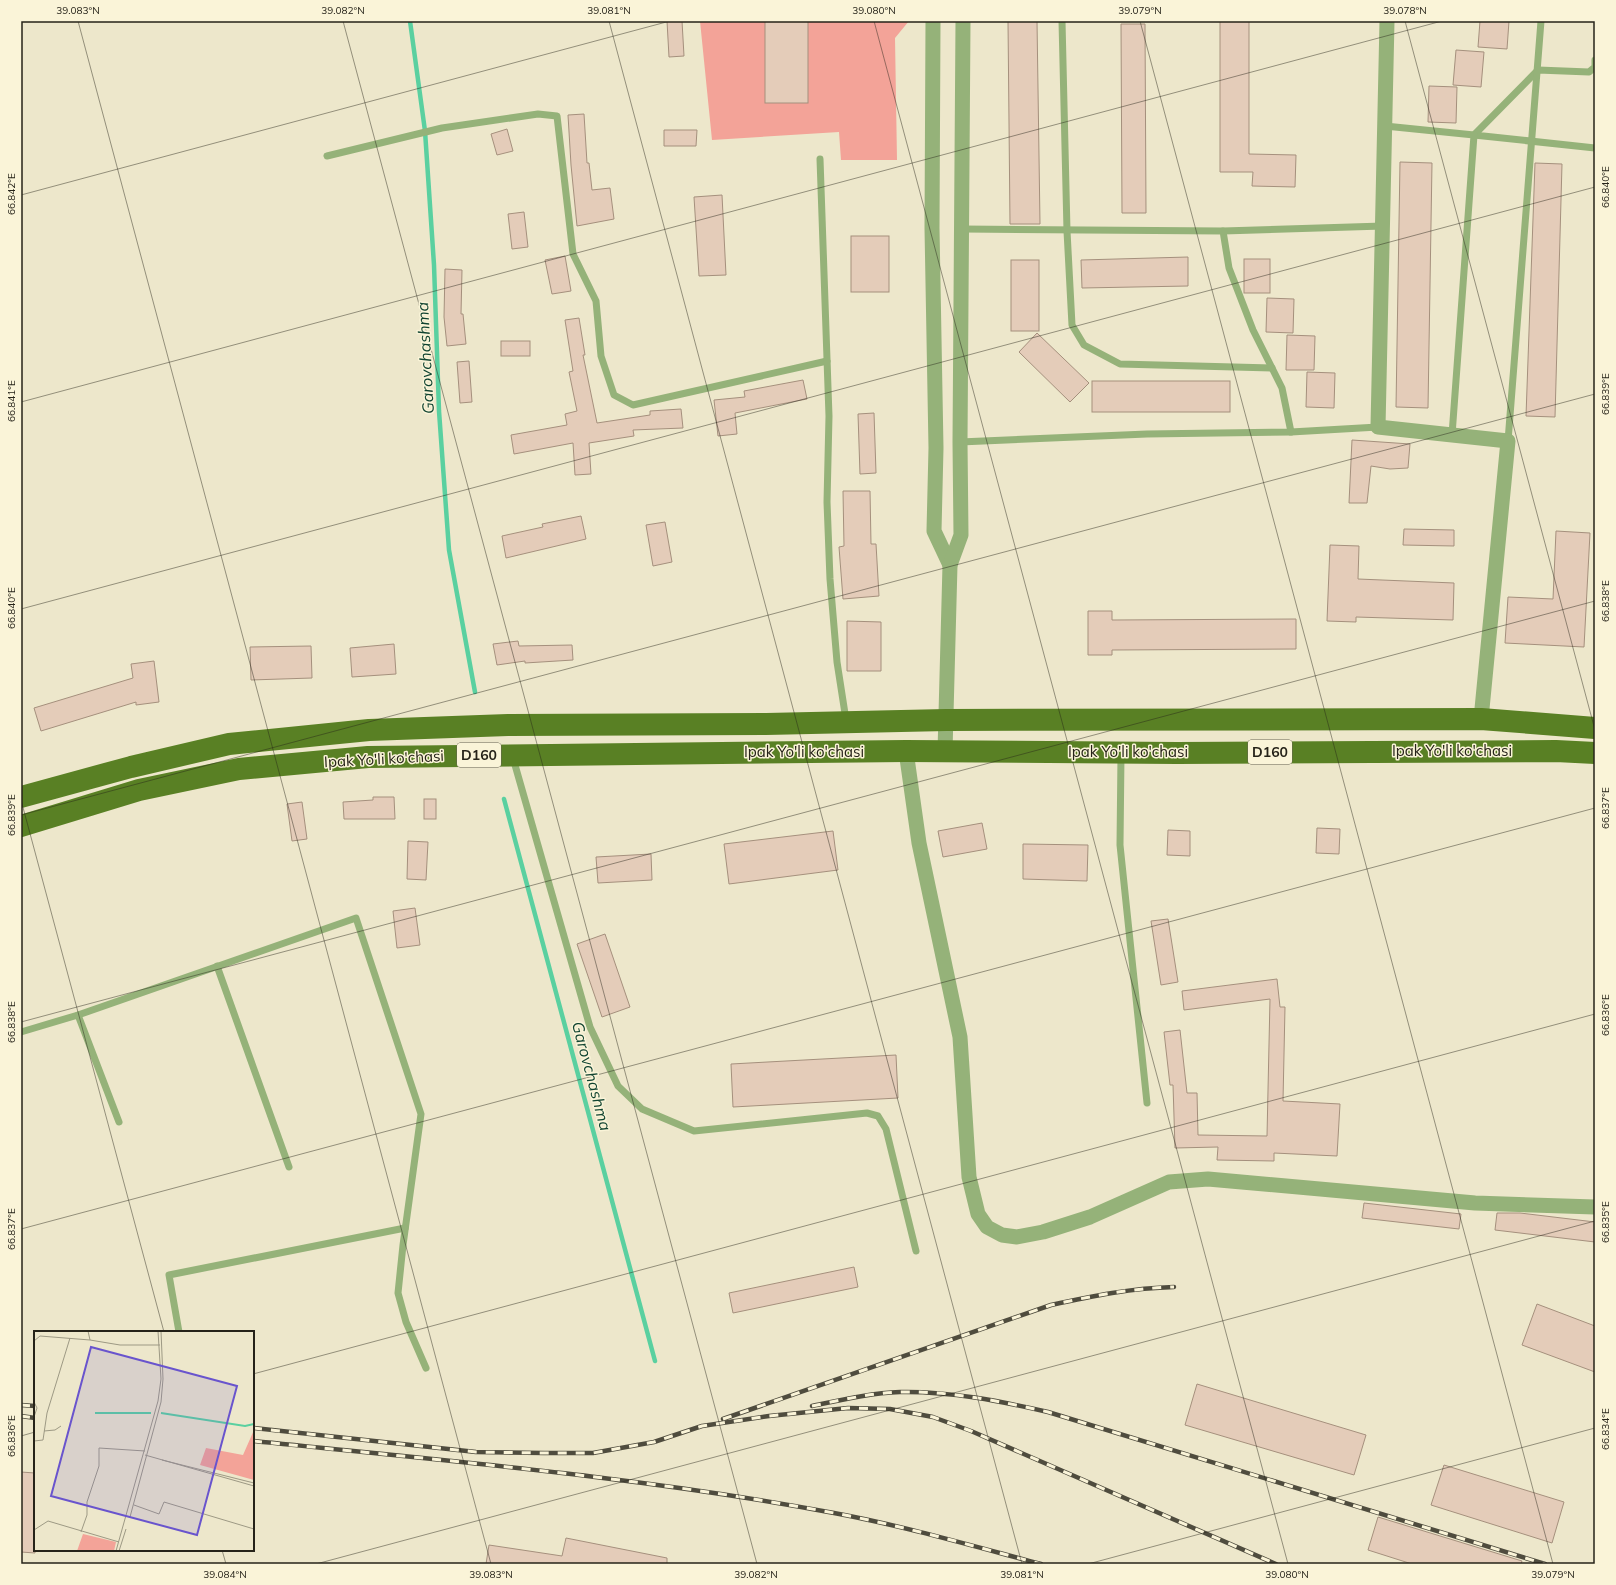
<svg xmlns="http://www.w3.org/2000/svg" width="1616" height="1585" font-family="Mulish,sans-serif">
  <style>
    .green { fill: #f3a398 }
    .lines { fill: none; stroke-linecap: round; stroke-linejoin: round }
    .stream { stroke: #5ad0a0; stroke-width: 4.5 }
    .building { fill: #e4ccb9; stroke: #a5907d }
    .service { stroke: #95b279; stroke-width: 7 }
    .minor { stroke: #95b279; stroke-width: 15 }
    .primary { stroke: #598024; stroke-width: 22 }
    .rail-casing { stroke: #4f4c3e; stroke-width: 4.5 }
    .rail { stroke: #faf4d8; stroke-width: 3; stroke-dasharray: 9; stroke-linecap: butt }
    .ticks { fill: none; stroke: #262319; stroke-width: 1; stroke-opacity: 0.45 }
    .labels { text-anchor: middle; stroke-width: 3; stroke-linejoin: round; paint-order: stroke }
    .shield { fill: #faf4d8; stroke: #666252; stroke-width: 1 }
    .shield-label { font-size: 14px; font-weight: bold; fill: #262319 }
    .street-label { font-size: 15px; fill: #262319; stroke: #faf4d8 }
    .water-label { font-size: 16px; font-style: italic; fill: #104330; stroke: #faf4d8 }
    .inset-river { fill: none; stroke: #5ad0a0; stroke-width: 2 }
    .inset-road { fill: none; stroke: #9d9984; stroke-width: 1 }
    .view { fill: #6954cd; fill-opacity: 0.15; stroke: #6954cd; stroke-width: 2 }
    .inset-edge { fill: none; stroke: #262319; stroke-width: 2 }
    .neatline { fill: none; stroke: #262319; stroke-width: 1.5 }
    .ticks-label { font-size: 10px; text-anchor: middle; fill: #262319 }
  </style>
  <rect width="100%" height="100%" fill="#ede7cb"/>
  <path class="green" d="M700 21H909L895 38 897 160H841L839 132 712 140Z"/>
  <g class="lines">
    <g class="stream">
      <path d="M410 21 425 131 434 265 439 411 449 550 475 692"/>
      <path d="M504 799 655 1361"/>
    </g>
  </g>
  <g class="building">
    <path d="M667 21H682L684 56 669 57Z"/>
    <rect x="765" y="21" width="43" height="82"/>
    <path d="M1008 21H1037L1040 224H1010Z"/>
    <path d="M1220 21H1249V154L1296 155 1295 187 1252 186 1253 172H1220Z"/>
    <path d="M1480 21H1509L1507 49 1478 47Z"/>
    <path d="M1121 24H1145L1146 213H1122Z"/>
    <path d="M1456 50 1484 52 1481 87 1453 85Z"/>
    <path d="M1429 86 1457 87 1456 123 1428 122Z"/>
    <path d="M584 114 587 163H589L592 190 610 188 614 219 577 226 571 165 568 115Z"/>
    <path d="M507 129 513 151 497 155 491 134Z"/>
    <path d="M664 130H697L696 146H664Z"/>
    <path d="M1400 162 1432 163 1428 408 1396 407Z"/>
    <path d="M1535 163 1562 164 1555 417 1526 416Z"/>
    <path d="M722 195 726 275 699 276 694 197Z"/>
    <path d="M524 212 528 247 512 249 508 214Z"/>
    <rect x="851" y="236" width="38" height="56"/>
    <path d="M565 256 571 291 552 294 545 260Z"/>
    <path d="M1188 257V286L1082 288 1081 260Z"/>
    <rect x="1244" y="259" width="26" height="34"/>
    <rect x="1011" y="260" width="28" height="71"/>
    <path d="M445 269 462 270 461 314H463L466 344 447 346 444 317Z"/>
    <path d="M1267 298 1294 299 1293 333 1266 332Z"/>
    <path d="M579 318 585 355H583L597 423 650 415V411L681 409 683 428 633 430 634 436 589 443 591 474 575 475 573 443 514 454 511 435 567 425 565 414 577 411 569 372 573 371 565 320Z"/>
    <path d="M1037 333 1089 383 1070 402 1019 352Z"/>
    <path d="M1287 335 1315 336 1314 370H1286Z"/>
    <rect x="501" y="341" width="29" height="15"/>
    <path d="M469 361 472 402 460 403 457 362Z"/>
    <path d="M1307 372 1335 373 1334 408 1306 407Z"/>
    <path d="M803 380 807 399 735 413 737 434 718 436 714 400 745 397 744 391Z"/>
    <rect x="1092" y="381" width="138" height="31"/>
    <path d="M874 413 876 473 860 474 858 414Z"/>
    <path d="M1352 440 1410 444 1408 468 1390 469 1371 466 1367 503H1349Z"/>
    <path d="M843 491H870L871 544H876L879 596 843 599 839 547 844 546Z"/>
    <path d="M581 516 586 539 506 558 502 536 543 527 542 524Z"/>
    <path d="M665 522 672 562 653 566 646 525Z"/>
    <path d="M1404 529 1454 530V546L1403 545Z"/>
    <path d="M1556 531 1590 533 1584 647 1505 643 1508 597 1553 599Z"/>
    <path d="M1330 545 1359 546 1358 579 1454 583 1453 620 1356 617V622L1327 621Z"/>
    <path d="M1088 611H1112V620L1296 619V649L1112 650V655H1088Z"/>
    <path d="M847 621 881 622V671H847Z"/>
    <path d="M518 641 519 646 572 645 573 660 525 663V661L497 665 493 644Z"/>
    <path d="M394 644 396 674 352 677 350 648Z"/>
    <path d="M311 646 312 678 251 680 250 647Z"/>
    <path d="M154 661 159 702 136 705V702L41 731 34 708 133 678 131 664Z"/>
    <path d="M373 797H394L395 819H344L343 802 373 800Z"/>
    <rect x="424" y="799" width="12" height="20"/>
    <path d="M302 802 307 839 292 841 287 804Z"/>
    <path d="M982 823 987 849 943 857 938 831Z"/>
    <path d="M1317 828 1340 829 1339 854 1316 853Z"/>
    <path d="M1168 830 1190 831V856L1167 855Z"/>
    <path d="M833 831 838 870 729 884 724 844Z"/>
    <path d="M408 841 428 842 426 880 407 879Z"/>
    <path d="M1023 844 1088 845 1087 881 1023 879Z"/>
    <path d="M651 854 652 880 598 883 596 857Z"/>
    <path d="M415 908 420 945 397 948 393 911Z"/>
    <path d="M1168 919 1178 982 1161 985 1151 921Z"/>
    <path d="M605 934 630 1007 602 1017 577 944Z"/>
    <path d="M1277 979 1280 1007H1285L1283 1101 1340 1104 1337 1156 1274 1153V1161L1217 1160 1218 1147 1175 1148 1173 1085H1170L1164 1032 1180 1030 1187 1093H1197L1198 1135 1267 1136 1270 999 1184 1010 1182 991Z"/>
    <path d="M896 1055 898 1098 733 1107 731 1064Z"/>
    <path d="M1364 1203 1461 1214 1459 1229 1362 1218Z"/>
    <path d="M1497 1213H1520L1595 1222V1242L1495 1230Z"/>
    <path d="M854 1267 858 1287 733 1313 729 1293Z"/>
    <path d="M1537 1304 1595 1326V1372L1522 1345Z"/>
    <path d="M1197 1384 1366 1435 1354 1475 1185 1425Z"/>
    <path d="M1444 1465 1564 1502 1552 1543 1431 1505Z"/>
    <path d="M21 1472 35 1473V1553L21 1552Z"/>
    <path d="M1378 1517 1522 1561 1521 1564H1412L1368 1550Z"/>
    <path d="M566 1538 667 1558V1564H486L489 1545 562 1556Z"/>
  </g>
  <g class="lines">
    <g class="service">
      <path d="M1062 21 1067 231 1072 325 1084 345 1120 364 1272 368"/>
      <path d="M1595 60V67L1589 72 1538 70 1474 135 1595 148"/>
      <path d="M1385 126 1474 135 1452 435"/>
      <path d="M327 156 442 128 538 114 557 116 573 254 596 301 601 356 614 395 633 405 827 361"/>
      <path d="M820 159 829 416 827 502 830 579 837 662 846 720"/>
      <path d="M963 229 1223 231 1229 268 1253 330 1282 388 1291 432"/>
      <path d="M1223 231 1383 226"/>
      <path d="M1508 441 1541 21"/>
      <path d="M960 442 1147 434 1291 432 1378 427"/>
      <path d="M1121 755 1120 845 1147 1103"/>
      <path d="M513 758 590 1027 618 1086 642 1109 694 1131 867 1113 878 1116 886 1129 916 1251"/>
      <path d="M217 966 289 1167"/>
      <path d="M78 1015 119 1122"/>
      <path d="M21 1032 78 1015 356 918 421 1114 403 1245 398 1293 406 1322 426 1368"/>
      <path d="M179 1332 169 1275 405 1228"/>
    </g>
    <g class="minor">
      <path d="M933 21 932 228 936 448 934 531 950 565"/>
      <path d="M1387 21 1378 427 1508 441 1481 719"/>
      <path d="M906 751 919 843 960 1037 969 1177 978 1214 987 1227 1002 1235 1017 1237 1043 1232 1090 1217 1169 1182 1208 1179 1475 1203 1595 1207"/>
      <path d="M945 751 950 565 961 535 960 442 963 21"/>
    </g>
    <g class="primary">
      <path d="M21 797 131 767 229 744 369 730 508 725 766 724 946 720 1481 719 1595 728"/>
      <path d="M21 826 139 790 239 769 368 757 906 751 1177 753 1556 751 1595 753"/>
    </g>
    <defs>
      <g id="rail">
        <path d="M21 1405 35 1406"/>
        <path d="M812 1406C841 1400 871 1393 900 1392 950 1391 1000 1401 1048 1412L1545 1564"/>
        <path d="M21 1416 35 1418"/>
        <path d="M723 1419 1051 1305C1092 1296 1132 1288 1174 1287"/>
        <path d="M253 1428 476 1452 544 1453H593L654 1442 702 1426 769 1416 848 1408 890 1409 933 1417 971 1431 1276 1564"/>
        <path d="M253 1441C447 1461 642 1477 834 1513 904 1526 973 1546 1041 1564"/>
      </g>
    </defs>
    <use href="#rail" class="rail-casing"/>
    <use href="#rail" class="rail"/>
  </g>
  <path class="ticks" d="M78 21 491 1564M343 21 757 1564M609 21 1022 1564M874 21 1288 1564M1140 21 1553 1564M1405 21 1595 730M21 195 670 21M21 402 1442 21M21 609 1595 187M21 800 164 1332M21 815 1595 394M21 1022 1595 601M21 1229 1595 808M253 1374 1595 1014M21 1436 35 1432M222 1550 226 1564M316 1564 1595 1221M1088 1564 1595 1428"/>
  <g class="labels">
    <g class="shield">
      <rect x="1248" y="740" width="44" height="24" rx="3"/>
      <rect x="457" y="743" width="44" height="24" rx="3"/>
    </g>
    <g class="shield-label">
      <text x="1270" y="757">D160</text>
      <text x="479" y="760">D160</text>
    </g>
    <g class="street-label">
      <text x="1452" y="756">Ipak Yo'li ko'chasi</text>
      <text x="804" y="757">Ipak Yo'li ko'chasi</text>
      <text x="1128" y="757">Ipak Yo'li ko'chasi</text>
      <text transform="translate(384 759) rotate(-3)" y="5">Ipak Yo'li ko'chasi</text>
    </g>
    <g class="water-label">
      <text transform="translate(425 358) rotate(-93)" y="6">Garovchashma</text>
      <text transform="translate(592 1076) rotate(75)" y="6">Garovchashma</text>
    </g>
  </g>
  <g transform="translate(34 1331)">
    <rect width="220" height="220" fill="#ede7cb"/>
    <path d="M220 99V149L166 134 172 117 209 124ZM49 203 82 211 80 220H43Z" fill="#f3a398"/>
    <path class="inset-river" d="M61 82H117M127 82 211 95 220 93"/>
    <path class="inset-road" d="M54 0 56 9 86 14H126M0 10 6 5 56 9M0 71 3 77 0 86M10 100 21 99 27 95M0 110 9 109 13 82 36 7M111 124 220 155M128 129 220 152M100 174 125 183 130 171 220 198M96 186 127 71 129 48 127 0M0 199 14 190 85 211M47 201 53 184V171L65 135V117L111 120M82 220 124 70 127 48 124 0M85 220 92 198"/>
    <path class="view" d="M57 16 203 55 163 204 17 165Z"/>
    <rect width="220" height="220" class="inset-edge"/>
  </g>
  <rect width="1616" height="1585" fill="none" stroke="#faf4d8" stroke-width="44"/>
  <rect x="22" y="22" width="1572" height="1541" class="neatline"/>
  <g class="ticks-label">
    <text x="78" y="14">39.083°N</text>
    <text x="343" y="14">39.082°N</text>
    <text x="609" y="14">39.081°N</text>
    <text x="874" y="14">39.080°N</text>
    <text x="1140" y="14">39.079°N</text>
    <text x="1405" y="14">39.078°N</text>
    <text transform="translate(1605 187) rotate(-90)" y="4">66.840°E</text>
    <text transform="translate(11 194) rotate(-90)" y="4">66.842°E</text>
    <text transform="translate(1605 394) rotate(-90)" y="4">66.839°E</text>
    <text transform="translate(11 401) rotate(-90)" y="4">66.841°E</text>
    <text transform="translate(1605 601) rotate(-90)" y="4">66.838°E</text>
    <text transform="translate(11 608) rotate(-90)" y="4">66.840°E</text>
    <text transform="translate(1605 808) rotate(-90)" y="4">66.837°E</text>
    <text transform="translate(11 815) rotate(-90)" y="4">66.839°E</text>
    <text transform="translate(1605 1015) rotate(-90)" y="4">66.836°E</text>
    <text transform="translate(11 1022) rotate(-90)" y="4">66.838°E</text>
    <text transform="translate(1605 1222) rotate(-90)" y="4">66.835°E</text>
    <text transform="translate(11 1229) rotate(-90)" y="4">66.837°E</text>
    <text transform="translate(1605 1429) rotate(-90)" y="4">66.834°E</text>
    <text transform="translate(11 1436) rotate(-90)" y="4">66.836°E</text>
    <text x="225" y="1578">39.084°N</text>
    <text x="491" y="1578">39.083°N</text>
    <text x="756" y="1578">39.082°N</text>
    <text x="1022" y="1578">39.081°N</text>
    <text x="1287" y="1578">39.080°N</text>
    <text x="1553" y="1578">39.079°N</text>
  </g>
</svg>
